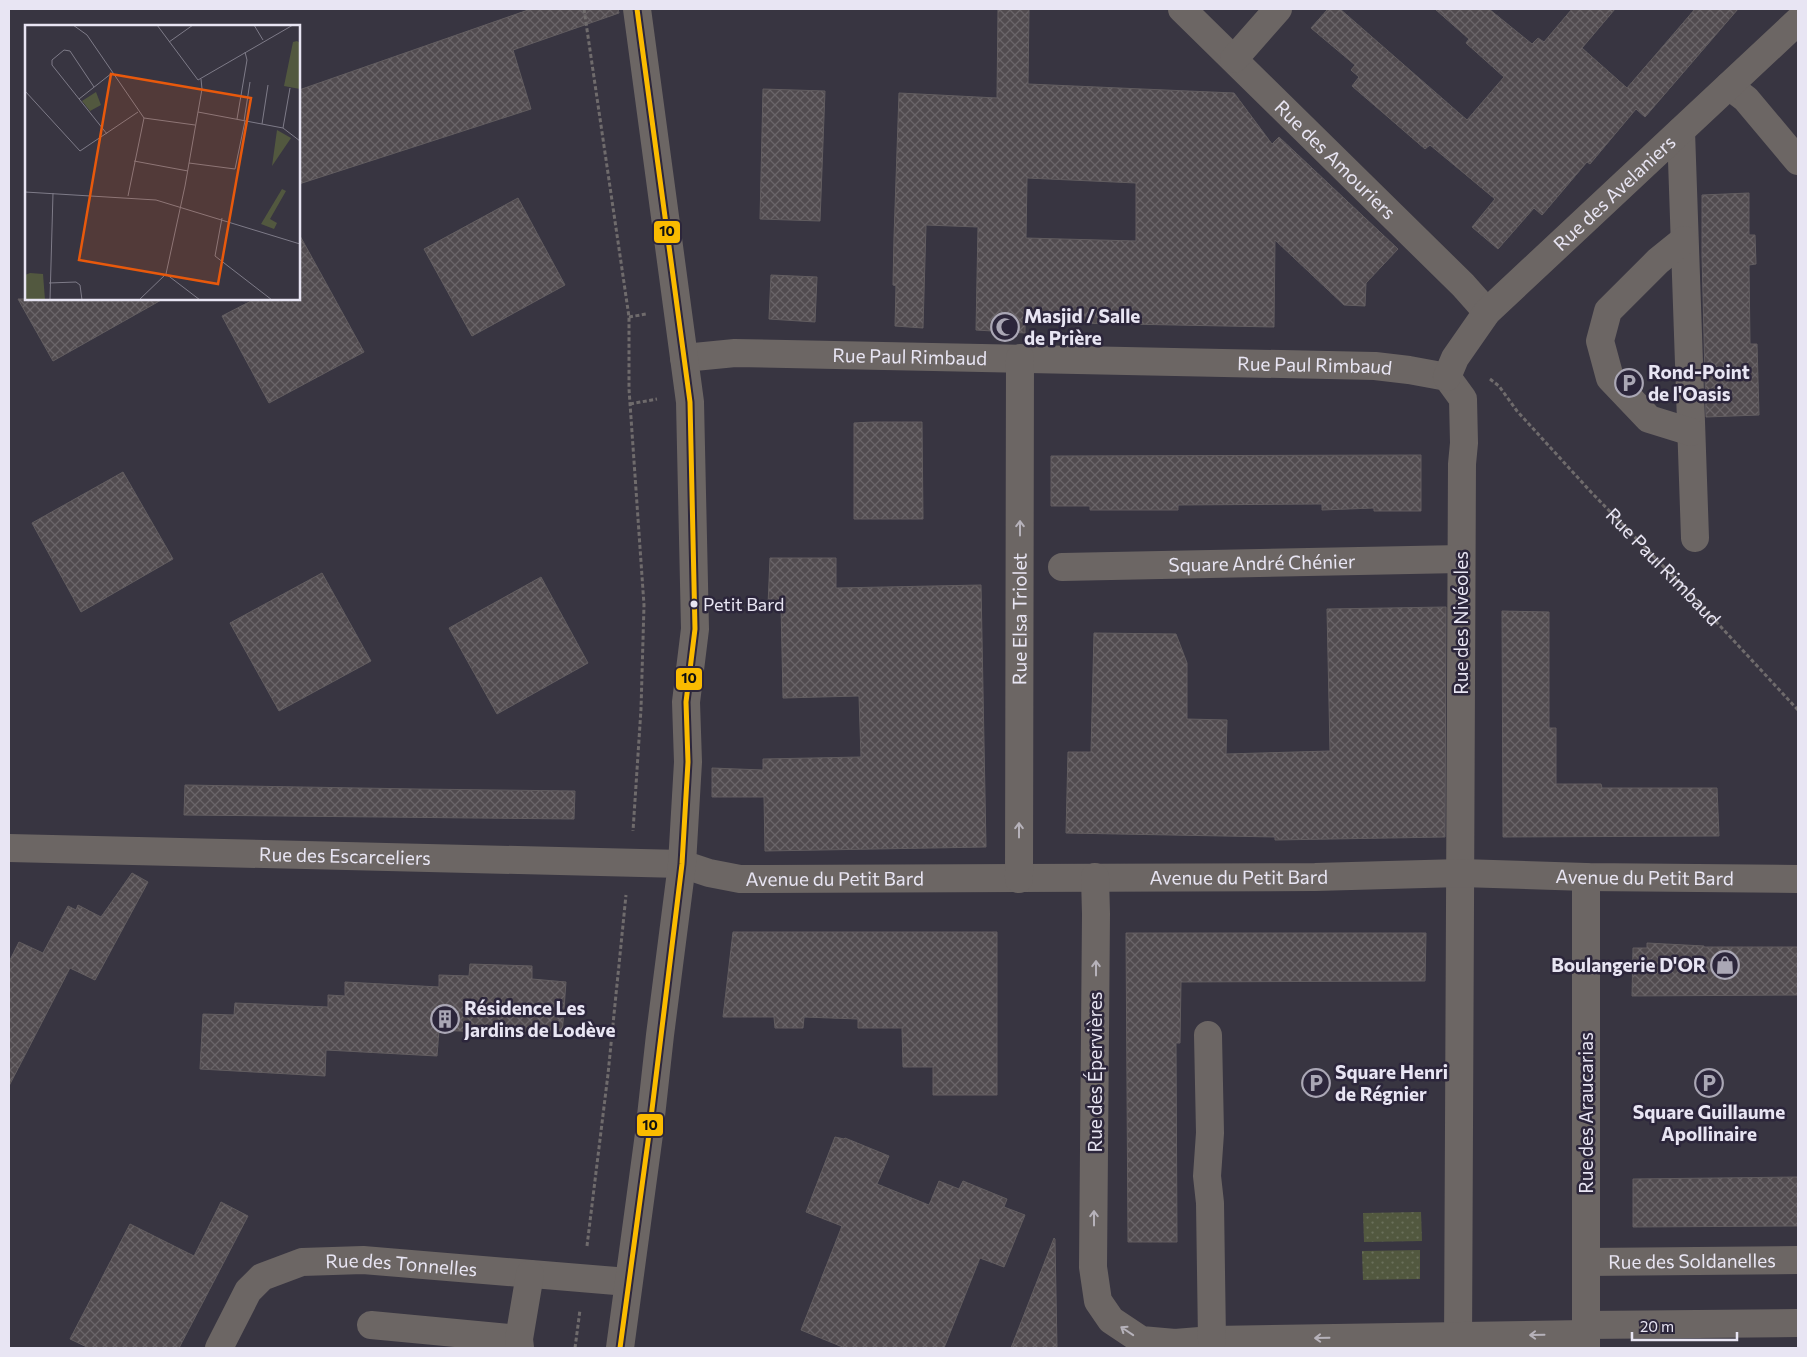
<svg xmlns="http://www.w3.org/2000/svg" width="1807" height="1357" font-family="Commissioner,sans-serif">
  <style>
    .grass { fill: url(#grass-dots) }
    .building { fill: url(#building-cross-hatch); stroke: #625d60; fill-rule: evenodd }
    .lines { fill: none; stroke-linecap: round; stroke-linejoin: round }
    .path { stroke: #6f6b6c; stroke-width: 3; stroke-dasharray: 4 2.5; stroke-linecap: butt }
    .minor { stroke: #6c6664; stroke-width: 28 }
    .bus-1-casing { stroke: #2c263b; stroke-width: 9 }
    .bus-1 { stroke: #fabb00; stroke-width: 5 }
    .oneway { stroke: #b6b2ba }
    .bus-dot { fill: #e8e5f3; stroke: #2c263b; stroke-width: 2 }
    .labels { text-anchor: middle; stroke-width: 5; stroke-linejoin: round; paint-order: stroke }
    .bus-label { font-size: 18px; fill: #e8e5f3; stroke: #2c263b; text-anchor: start }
    .street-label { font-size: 19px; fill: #e8e5f3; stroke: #2c263b }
    .poi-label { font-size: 19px; font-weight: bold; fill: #e8e5f3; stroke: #2c263b; text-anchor: start }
    .inset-road { fill: none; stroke: #7e7b88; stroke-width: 1 }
    .view { fill: #e8590c; fill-opacity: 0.15; stroke: #e8590c; stroke-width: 2.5 }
    .inset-edge { fill: none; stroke: #e8e5f3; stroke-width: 2.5 }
    .line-badge { stroke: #2c263b; stroke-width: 2 }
    .pale-badge-label { font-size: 14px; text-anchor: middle; font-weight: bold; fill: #111 }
  </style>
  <defs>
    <pattern id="grass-dots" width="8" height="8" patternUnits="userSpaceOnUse" patternTransform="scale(1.25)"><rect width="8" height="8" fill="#52583f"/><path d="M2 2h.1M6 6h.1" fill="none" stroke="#6b705b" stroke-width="1.8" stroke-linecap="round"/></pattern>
    <pattern id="building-cross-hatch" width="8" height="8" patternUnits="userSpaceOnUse" patternTransform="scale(1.25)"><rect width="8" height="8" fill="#514b4f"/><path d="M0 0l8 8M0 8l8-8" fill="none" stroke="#6a6569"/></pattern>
  </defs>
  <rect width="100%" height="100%" fill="#383541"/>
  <g class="grass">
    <path d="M1421 1212 1422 1241 1364 1242 1363 1213Z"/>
    <path d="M1420 1250V1279L1363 1280 1362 1251Z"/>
  </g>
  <g class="building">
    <path d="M531 9H618L619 13 513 50 531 109 299 184V90Z"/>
    <path d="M998 9H1029L1028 84 1234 93 1272 144 1279 137 1398 249 1366 283 1365 306 1344 305 1275 240 1274 327 1025 322V333L976 330 978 227 926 225 923 328 895 326 896 286 893 285 894 237 899 93 997 98ZM1027 178 1136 183V241L1026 238Z"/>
    <path d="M1328 9H1340L1467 120 1504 77 1466 43 1469 39 1435 9H1489L1532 44 1538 38 1544 42 1572 9H1615L1582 48 1627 88 1695 9H1738L1645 117 1636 109 1590 164 1587 162 1542 215 1534 208 1498 249 1472 227 1495 199 1430 145 1425 149 1352 86 1359 77 1351 70 1355 65 1311 28Z"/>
    <path d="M763 89 825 91 820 221 760 219Z"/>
    <path d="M1749 193V235H1755L1756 264 1749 265 1750 344H1757L1759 415 1706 417 1702 255V195Z"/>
    <path d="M518 198 565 285 472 336 424 249Z"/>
    <path d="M299 234 364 352 269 403 222 316 255 299H299Z"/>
    <path d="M771 275 817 277 815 322 769 319Z"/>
    <path d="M18 299H163L53 361Z"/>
    <path d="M873 422H922L923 519H854V423Z"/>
    <path d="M1421 455V511H1374V508L1322 510V504L1178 505V510H1090V506H1051V456Z"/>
    <path d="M123 472 173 559 81 612 32 523Z"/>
    <path d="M770 558H836V588L981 585 986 847 765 851 764 797H712V768L763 770V759L861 757 859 696 783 698 781 605H768Z"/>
    <path d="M322 573 371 661 279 711 230 623Z"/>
    <path d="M541 577 588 663 497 714 449 628Z"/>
    <path d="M1446 607 1445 837 1275 840V837L1066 833 1068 752H1091L1094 633 1176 634 1187 663V719L1227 720 1226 754 1330 751 1327 609Z"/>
    <path d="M1502 611 1549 612V728H1556V784H1601L1602 788H1717L1719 836 1503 837Z"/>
    <path d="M185 785 418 789 575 791 574 819 184 815Z"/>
    <path d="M132 873 148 882 95 980 70 968 9 1086V962L19 942 43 953 68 906 76 910 78 905 101 917Z"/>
    <path d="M733 932H997V1095H933V1067H903L902 1028H858V1019L804 1017 803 1028H775L774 1017H723Z"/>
    <path d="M1126 933H1426L1425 981 1181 982 1180 1043H1176L1177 1242H1128Z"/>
    <path d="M1647 943 1704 946V947H1798V995L1632 996 1633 948H1647Z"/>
    <path d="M470 964 532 966V979L566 982 562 1036 439 1030 437 1056 326 1050 325 1076 200 1069 203 1014 234 1015 235 1003 328 1007V995L345 996V982L439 987V975L469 976Z"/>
    <path d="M835 1137 844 1139 845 1138 889 1156 877 1184 929 1205 939 1181 959 1189 963 1181 1007 1199 1004 1207 1025 1215 1004 1267 980 1258 944 1348H845L801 1330 842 1226 806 1212Z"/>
    <path d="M1798 1177V1226L1633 1227V1179Z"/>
    <path d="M221 1202 248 1216 179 1348H89L70 1339 130 1224 194 1256Z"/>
    <path d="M1054 1238 1055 1239 1057 1348H1011Z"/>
  </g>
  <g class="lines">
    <g class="path">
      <path d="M584 9 629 317V389L644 605 641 709 633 831"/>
      <path d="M629 317 646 314"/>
      <path id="s1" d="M1490 379 1499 386 1517 411 1591 492 1696 600 1798 710"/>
      <path d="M630 404 657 399"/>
      <path d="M587 1246 608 1074 626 895"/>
      <path d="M575 1348 580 1310"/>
    </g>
    <g class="minor">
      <path id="s2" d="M1182 9 1463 285 1487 312"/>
      <path d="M1234 59 1278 9"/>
      <path d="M1729 86 1746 99 1798 161"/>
      <path d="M1681 131 1695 538"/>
      <path d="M1684 240 1658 261 1608 311 1600 341 1610 378 1649 419 1691 432"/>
      <path id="s3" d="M684 358 735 353 1375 366 1409 370 1447 377"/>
      <path d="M1447 377 1463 399 1464 443 1462 464 1458 1348"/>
      <path id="s4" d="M1447 377 1455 358 1487 312 1798 21"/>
      <path id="s5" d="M1062 567 1461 559"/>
      <path id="s6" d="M9 848 682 864 709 873 740 879 1315 877 1461 873 1586 877 1798 879"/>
      <path d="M1095 877 1096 914 1093 1267 1098 1301 1111 1320 1141 1340 1175 1343 1212 1340 1586 1334"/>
      <path id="s7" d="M1019 879 1020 358"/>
      <path d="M1208 1035 1210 1133 1207 1176 1210 1203 1212 1340"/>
      <path id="s8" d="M1586 1262 1798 1260"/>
      <path d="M371 1325 519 1339"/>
      <path d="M1586 1325 1798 1323"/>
      <path id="s9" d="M219 1348 248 1291 262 1277 302 1262 363 1260 628 1282"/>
      <path d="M520 1348 519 1339 530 1274"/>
      <path d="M620 1348 649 1134 660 1035 682 864 688 762 686 702 695 629 690 402 637 9"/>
      <path d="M1586 1348V877"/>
    </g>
    <defs>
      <path id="bus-1" d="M620 1348 649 1134 682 864 688 762 686 702 695 629 690 402 637 9"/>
    </defs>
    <use href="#bus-1" class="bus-1-casing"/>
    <use href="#bus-1" class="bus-1"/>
  </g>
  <defs><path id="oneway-shaft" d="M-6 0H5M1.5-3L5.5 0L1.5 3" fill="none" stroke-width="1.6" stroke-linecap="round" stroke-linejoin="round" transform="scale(1.25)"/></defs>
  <g class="oneway">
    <use href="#oneway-shaft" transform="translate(1020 528) rotate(-90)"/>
    <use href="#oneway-shaft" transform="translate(1019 830) rotate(-90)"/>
    <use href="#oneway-shaft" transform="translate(1096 968) rotate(-90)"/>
    <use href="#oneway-shaft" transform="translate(1094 1218) rotate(-90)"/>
    <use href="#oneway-shaft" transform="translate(1127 1331) rotate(-146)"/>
    <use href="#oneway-shaft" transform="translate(1537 1335) rotate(179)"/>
    <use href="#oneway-shaft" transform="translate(1322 1338) rotate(179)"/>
  </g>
  <defs>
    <symbol id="mosque-ring" viewBox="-11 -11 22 22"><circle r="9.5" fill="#2c263b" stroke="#aaa7b5" stroke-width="1.5"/><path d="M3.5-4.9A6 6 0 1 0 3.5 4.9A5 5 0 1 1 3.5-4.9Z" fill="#aaa7b5"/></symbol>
    <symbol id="parking-ring" viewBox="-11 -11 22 22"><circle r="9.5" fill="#2c263b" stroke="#aaa7b5" stroke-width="1.5"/><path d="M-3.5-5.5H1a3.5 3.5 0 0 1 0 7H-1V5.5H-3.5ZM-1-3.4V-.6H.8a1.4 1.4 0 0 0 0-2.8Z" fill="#aaa7b5"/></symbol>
    <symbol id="shop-ring" viewBox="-11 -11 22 22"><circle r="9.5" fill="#2c263b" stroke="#aaa7b5" stroke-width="1.5"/><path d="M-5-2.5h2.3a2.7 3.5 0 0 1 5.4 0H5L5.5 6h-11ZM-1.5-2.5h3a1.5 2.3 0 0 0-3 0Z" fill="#aaa7b5"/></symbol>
    <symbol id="building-ring" viewBox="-11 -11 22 22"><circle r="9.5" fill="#2c263b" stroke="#aaa7b5" stroke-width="1.5"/><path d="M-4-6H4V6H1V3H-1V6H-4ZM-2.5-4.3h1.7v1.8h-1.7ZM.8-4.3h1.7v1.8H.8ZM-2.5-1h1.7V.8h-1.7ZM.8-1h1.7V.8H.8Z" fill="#aaa7b5"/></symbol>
  </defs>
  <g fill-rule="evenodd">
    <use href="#mosque-ring" x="989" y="311" width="32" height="32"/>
    <use href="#parking-ring" x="1613" y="367" width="32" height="32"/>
    <use href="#shop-ring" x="1709" y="949" width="32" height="32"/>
    <use href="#building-ring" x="429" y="1003" width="32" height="32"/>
    <use href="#parking-ring" x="1300" y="1067" width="32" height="32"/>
    <use href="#parking-ring" x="1693" y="1067" width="32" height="32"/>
  </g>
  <circle class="bus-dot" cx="694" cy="604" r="4.5"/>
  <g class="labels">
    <g class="bus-label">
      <text x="703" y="611">Petit Bard</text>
    </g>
    <g class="street-label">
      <text dy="7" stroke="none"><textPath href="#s2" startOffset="215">Rue des Amouriers</textPath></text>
      <text dy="7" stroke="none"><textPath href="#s4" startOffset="251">Rue des Avelaniers</textPath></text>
      <text dy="7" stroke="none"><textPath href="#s3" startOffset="226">Rue Paul Rimbaud</textPath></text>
      <text dy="7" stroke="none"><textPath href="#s3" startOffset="631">Rue Paul Rimbaud</textPath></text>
      <text dy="7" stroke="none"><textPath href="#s5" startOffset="200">Square André Chénier</textPath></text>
      <text dy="7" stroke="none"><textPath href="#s1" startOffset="256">Rue Paul Rimbaud</textPath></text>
      <text dy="7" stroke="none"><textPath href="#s7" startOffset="260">Rue Elsa Triolet</textPath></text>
      <text transform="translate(1461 623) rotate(-90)" y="7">Rue des Nivéoles</text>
      <text dy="7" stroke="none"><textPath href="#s6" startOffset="336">Rue des Escarceliers</textPath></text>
      <text dy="7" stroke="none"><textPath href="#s6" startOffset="1232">Avenue du Petit Bard</textPath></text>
      <text dy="7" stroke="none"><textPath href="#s6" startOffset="1638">Avenue du Petit Bard</textPath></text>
      <text dy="7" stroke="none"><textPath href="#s6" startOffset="828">Avenue du Petit Bard</textPath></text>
      <text transform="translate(1095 1072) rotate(-90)" y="7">Rue des Épervières</text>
      <text transform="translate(1586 1113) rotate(-90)" y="7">Rue des Araucarias</text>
      <text dy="7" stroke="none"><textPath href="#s8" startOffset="106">Rue des Soldanelles</textPath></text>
      <text dy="7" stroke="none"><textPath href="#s9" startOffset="226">Rue des Tonnelles</textPath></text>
    </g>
    <g class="poi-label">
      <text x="1024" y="323">Masjid / Salle<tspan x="1024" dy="22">de Prière</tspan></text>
      <text x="1648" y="379">Rond-Point<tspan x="1648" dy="22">de l'Oasis</tspan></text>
      <text x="1706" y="972" text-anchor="end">Boulangerie D'OR</text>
      <text x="464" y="1015">Résidence Les<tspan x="464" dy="22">Jardins de Lodève</tspan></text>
      <text x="1335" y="1079">Square Henri<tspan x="1335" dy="22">de Régnier</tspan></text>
      <text x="1709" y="1119" text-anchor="middle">Square Guillaume<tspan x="1709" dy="22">Apollinaire</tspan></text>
    </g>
  </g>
  <g transform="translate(25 25)">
    <rect width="275" height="275" fill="#383541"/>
    <path d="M257 164 261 166 245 194 252 198 249 204 236 199Z" fill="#52583f"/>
    <path d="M272 16 275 18V64L259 61 268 17ZM71 67 76 80 65 86 57 76ZM252 105 266 113 247 141ZM5 248 18 249 20 275H0V250Z" fill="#52583f"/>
    <path class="inset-road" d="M48 0 62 10 119 93M132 0 173 55 268 0M229 0 238 15M144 17 168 0M69 62 45 26 39 25 27 35V40L82 109M0 66 55 126 113 87M54 74 87 48M173 87 258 103 275 116M119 93 170 100M212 94 222 35 220 27M219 96 225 57M237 99 243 60M258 103 265 63M109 136 163 146M164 138 210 144 220 96M0 167 131 175 275 219M103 171 119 93M197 193 190 231 247 275M141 249 175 275M24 258 51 257 55 260 57 275M25 275 28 168M114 275 141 249 160 161 177 64 176 54"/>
    <path class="view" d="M86 49 226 73 193 259 54 235Z"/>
    <rect width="275" height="275" class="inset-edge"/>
  </g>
  <g class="line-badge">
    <rect x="653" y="220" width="28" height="24" rx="5" fill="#fabb00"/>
    <rect x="675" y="667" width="28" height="24" rx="5" fill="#fabb00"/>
    <rect x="636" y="1113" width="28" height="24" rx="5" fill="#fabb00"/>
  </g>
  <g class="pale-badge-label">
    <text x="667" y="236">10</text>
    <text x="689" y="683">10</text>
    <text x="650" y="1130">10</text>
  </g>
  <rect width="1807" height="1357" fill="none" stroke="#e8e5f3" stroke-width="20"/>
  <path d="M1632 1332v8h105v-8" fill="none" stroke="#e8e5f3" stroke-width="2.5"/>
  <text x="1640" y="1332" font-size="15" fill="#e8e5f3" stroke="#2c263b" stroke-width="4" paint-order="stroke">20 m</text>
</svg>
